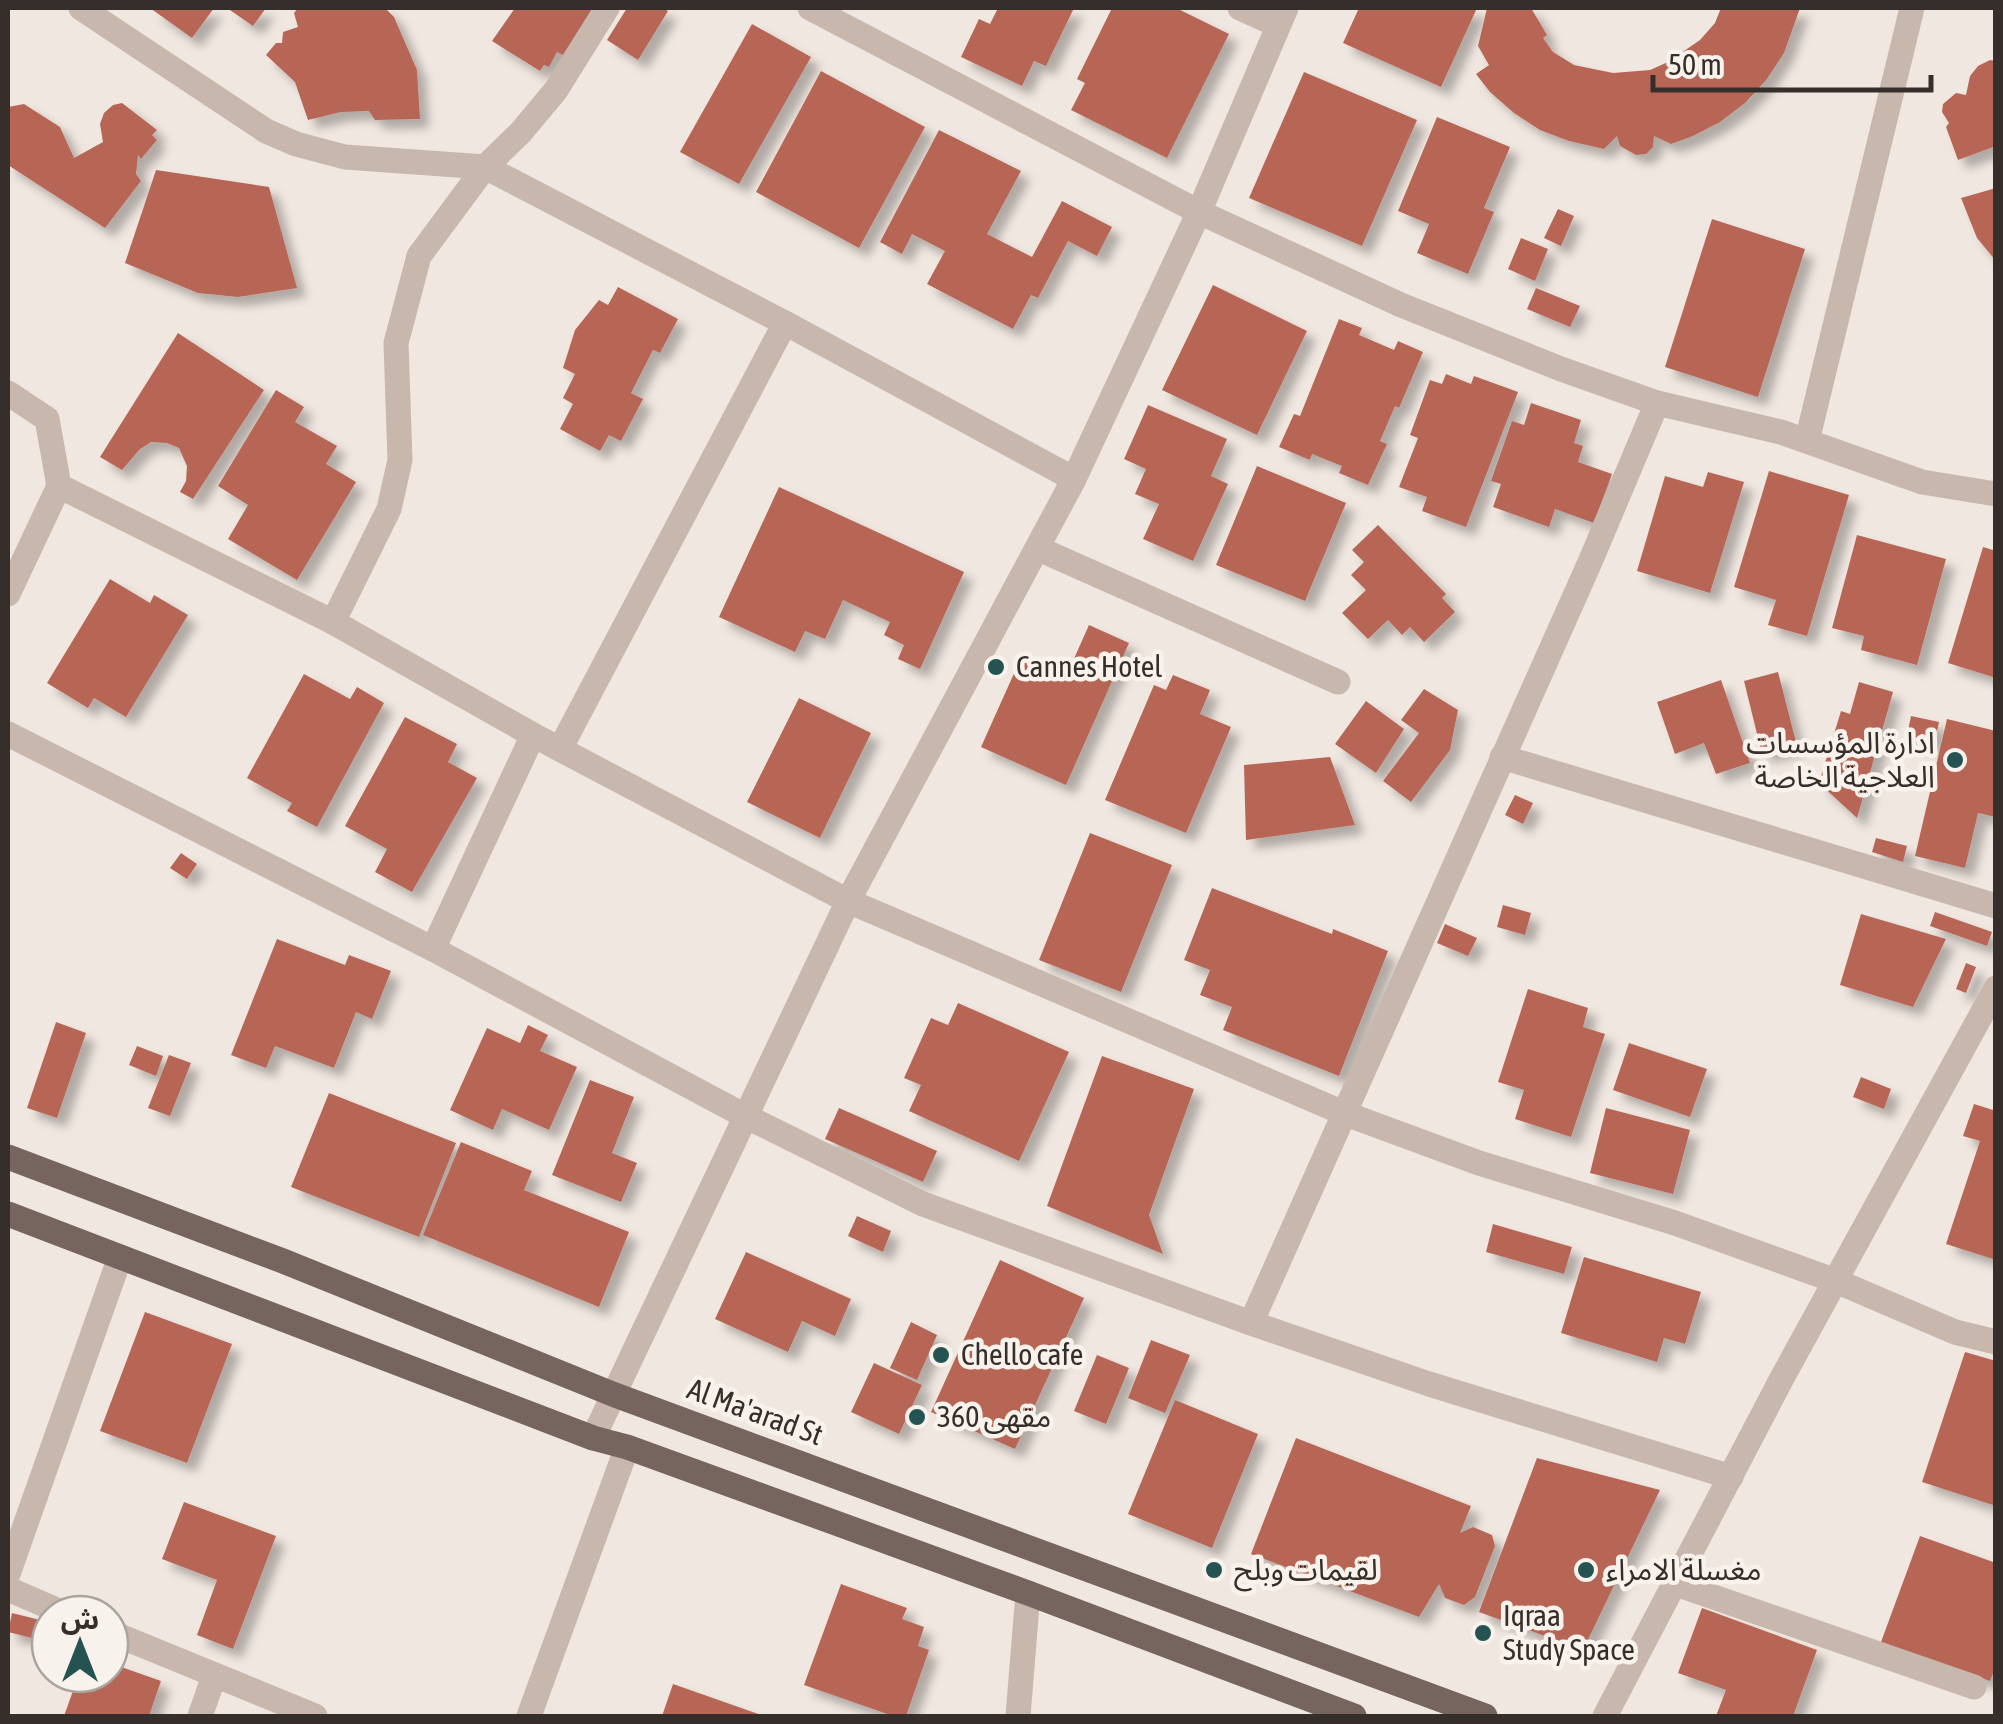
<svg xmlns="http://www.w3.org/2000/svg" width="2003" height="1724" font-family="'Asap Condensed','Noto Sans Arabic',sans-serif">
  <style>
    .building { fill: #b76657; filter: url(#shadow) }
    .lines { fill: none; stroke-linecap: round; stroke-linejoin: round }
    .minor { stroke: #c7b7ad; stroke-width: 25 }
    .major { stroke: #76645e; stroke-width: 25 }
    .poi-dot { fill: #255352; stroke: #f8f2ec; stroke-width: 4 }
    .labels { text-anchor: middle; stroke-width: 9; stroke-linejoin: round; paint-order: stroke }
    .poi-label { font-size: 30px; fill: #362e2b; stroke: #f8f2ec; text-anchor: start }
    .street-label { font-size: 30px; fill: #362e2b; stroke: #f8f2ec }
  </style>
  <defs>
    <filter id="shadow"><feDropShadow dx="9" dy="9" stdDeviation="5" flood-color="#0004"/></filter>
  </defs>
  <rect width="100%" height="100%" fill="#f0e7e0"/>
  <g class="building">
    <path d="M150 8H214L192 38Z"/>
    <path d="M227 8H266L253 26Z"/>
    <path d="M298 8H385L394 17 417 70 420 119 375 120 369 111 341 112 308 120 295 82 266 55 276 43H282L283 32 298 27 294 13Z"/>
    <path d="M515 8H593L563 55 557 52 549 67 544 65 540 71 492 41Z"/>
    <path d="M627 8H662L668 11 638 60 607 40Z"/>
    <path d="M998 8H1074L1046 66 1034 61 1022 86 961 57 979 19 990 24Z"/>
    <path d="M1112 8H1176L1229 34 1167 158 1071 110 1085 83 1077 79Z"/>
    <path d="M1359 8H1477L1441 87 1343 43Z"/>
    <path d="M1487 8H1531L1547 35 1543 38 1553 52 1574 65 1613 73 1650 70 1668 62 1700 40 1715 23 1721 8H1800L1784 53 1767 79 1745 103 1720 122 1693 136 1671 144 1654 136 1653 147 1646 154 1636 155 1620 146 1617 136 1604 149 1569 141 1540 130 1514 113 1490 92 1476 74 1489 65 1478 46Z"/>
    <path d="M752 24 811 57 739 184 680 152Z"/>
    <path d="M1990 60 1996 61V146L1958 160 1946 127 1949 123 1942 112 1943 104 1956 93 1966 95 1970 76 1978 66Z"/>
    <path d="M821 71 925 127 859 248 756 192Z"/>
    <path d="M1304 72 1417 120 1362 246 1249 198Z"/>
    <path d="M122 103 157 130 152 135 157 140 141 159 138 155 136 174 141 181 105 228 8 165V107L24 104 60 127 74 158 103 142 100 124 104 113 113 105Z"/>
    <path d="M1437 117 1510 147 1484 208 1494 212 1468 274 1417 253 1429 224 1398 211Z"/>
    <path d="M939 130 1021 171 987 234 1032 257 1062 201 1112 227 1097 256 1068 241 1038 298 1031 295 1013 329 927 284 945 251 912 234 902 254 880 242Z"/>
    <path d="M156 170 269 187 297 288 238 297 198 293 125 263Z"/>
    <path d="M1996 188V261L1977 238 1961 198Z"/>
    <path d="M1558 209 1574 216 1561 246 1544 238Z"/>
    <path d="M1712 219 1805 249 1758 397 1665 367Z"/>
    <path d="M1521 238 1548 249 1535 281 1508 269Z"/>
    <path d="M1213 285 1307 331 1257 435 1162 390Z"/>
    <path d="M618 287 678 319 660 353 653 350 631 393 643 399 621 441 609 435 600 451 560 429 573 404 563 398 575 374 563 368 575 330 599 300 608 305Z"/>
    <path d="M1536 288 1580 306 1570 327 1527 309Z"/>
    <path d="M1339 319 1362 328 1359 335 1394 350 1398 341 1423 352 1399 408 1395 406 1380 441 1387 444 1368 485 1339 473 1342 466 1312 454 1310 460 1279 447 1294 414 1300 416Z"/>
    <path d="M178 333 264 390 193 499 180 492 186 481 187 466 179 448 167 443 151 442 140 449 122 470 100 457Z"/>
    <path d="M1446 374 1471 384 1474 376 1518 392 1466 527 1422 511 1427 497 1399 487 1418 438 1410 435 1430 380 1442 384Z"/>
    <path d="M276 390 304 407 295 422 337 446 326 464 356 482 297 580 228 539 248 505 218 486Z"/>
    <path d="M1531 403 1581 420 1574 443 1583 446 1578 462 1612 474 1594 523 1555 509 1549 527 1493 507 1501 484 1491 481 1512 421 1524 425Z"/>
    <path d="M1148 405 1227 439 1211 476 1228 484 1193 561 1143 539 1159 504 1135 494 1146 469 1124 459Z"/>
    <path d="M1257 466 1346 503 1305 601 1216 565Z"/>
    <path d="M1769 471 1849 495 1807 636 1768 625 1776 600 1734 587Z"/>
    <path d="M1708 472 1744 482 1710 593 1637 571 1665 476 1703 487Z"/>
    <path d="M779 487 964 572 920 669 898 659 904 645 884 635 890 622 843 600 825 639 805 631 795 652 719 617Z"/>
    <path d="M1378 525 1446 594 1442 598 1455 612 1424 642 1410 627 1402 635 1388 620 1368 639 1342 613 1366 590 1351 575 1364 562 1352 550Z"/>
    <path d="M1857 535 1946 559 1917 665 1861 650 1864 636 1832 628Z"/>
    <path d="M1983 547 1996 551V678L1948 663Z"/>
    <path d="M110 579 150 603 154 595 188 615 126 717 94 698 88 708 47 683Z"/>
    <path d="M1089 625 1129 643 1066 785 981 747 1020 660 1065 679Z"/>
    <path d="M1778 672 1797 746 1762 754 1744 681Z"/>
    <path d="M304 674 350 699 357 687 384 703 317 827 287 811 292 803 247 778Z"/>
    <path d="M1173 675 1210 690 1200 714 1231 727 1186 833 1105 800 1154 685 1166 690Z"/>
    <path d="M1721 680 1750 763 1716 774 1704 743 1675 754 1657 702Z"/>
    <path d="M1859 682 1893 692 1857 818 1819 783 1841 711 1850 714Z"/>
    <path d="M1424 689 1458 710 1450 750 1411 802 1383 781 1419 733 1401 720Z"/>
    <path d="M799 698 871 733 820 838 747 802Z"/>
    <path d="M1366 701 1404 729 1376 773 1335 744Z"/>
    <path d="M1911 716 1939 722 1934 746 1906 741Z"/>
    <path d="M405 717 457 744 448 762 477 778 412 892 375 872 387 849 345 826Z"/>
    <path d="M1947 719 1996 731V817L1978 813 1965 868 1915 856Z"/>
    <path d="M1330 757 1355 825 1246 840 1244 765Z"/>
    <path d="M1515 795 1533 803 1523 824 1505 815Z"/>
    <path d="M1090 833 1172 865 1121 992 1039 960Z"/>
    <path d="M1876 838 1907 846 1903 862 1872 852Z"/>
    <path d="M181 853 197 864 187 879 170 868Z"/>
    <path d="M1212 888 1332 934 1333 929 1388 951 1339 1076 1223 1030 1232 1007 1200 995 1210 970 1184 960Z"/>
    <path d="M1503 905 1531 913 1525 935 1497 927Z"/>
    <path d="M1935 912 1992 932 1987 946 1930 926Z"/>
    <path d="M1861 914 1946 939 1913 1007 1840 985Z"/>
    <path d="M1445 924 1477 938 1468 956 1437 943Z"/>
    <path d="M277 939 345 965 349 955 391 971 372 1019 356 1012 334 1068 275 1046 266 1068 231 1055Z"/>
    <path d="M1966 963 1976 967 1966 993 1956 989Z"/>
    <path d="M1528 989 1588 1008 1583 1027 1605 1034 1571 1137 1515 1119 1524 1090 1498 1082Z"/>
    <path d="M958 1003 1069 1052 1019 1161 909 1111 921 1085 904 1078 931 1018 948 1025Z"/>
    <path d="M56 1022 86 1033 57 1118 27 1108Z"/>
    <path d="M528 1025 548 1035 540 1051 577 1067 549 1130 502 1109 493 1130 450 1110 487 1028 520 1043Z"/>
    <path d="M1629 1043 1707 1069 1690 1117 1613 1090Z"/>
    <path d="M137 1046 163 1056 156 1076 129 1065Z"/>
    <path d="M169 1055 191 1063 170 1116 148 1108Z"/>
    <path d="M1102 1056 1194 1089 1149 1215 1163 1254 1047 1206Z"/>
    <path d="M1861 1077 1891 1089 1884 1109 1853 1097Z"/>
    <path d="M590 1080 634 1097 612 1153 637 1163 621 1202 552 1175Z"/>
    <path d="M329 1093 456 1143 419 1237 291 1187Z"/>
    <path d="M1974 1104 1996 1111V1260L1946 1244 1980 1141 1963 1136Z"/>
    <path d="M839 1108 937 1151 923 1182 825 1139Z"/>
    <path d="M1606 1108 1690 1130 1673 1194 1590 1173Z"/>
    <path d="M461 1142 532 1171 524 1190 629 1232 599 1307 423 1235Z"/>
    <path d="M857 1216 891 1231 883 1252 848 1236Z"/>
    <path d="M1493 1224 1572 1247 1564 1274 1486 1252Z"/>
    <path d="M746 1252 851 1299 835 1336 802 1321 788 1352 715 1319Z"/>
    <path d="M1584 1257 1701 1292 1685 1344 1664 1338 1657 1362 1561 1333Z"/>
    <path d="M1000 1260 1084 1298 1015 1449 931 1412Z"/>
    <path d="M145 1312 232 1344 187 1463 100 1431Z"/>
    <path d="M911 1322 937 1335 917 1380 890 1368Z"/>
    <path d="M1151 1340 1190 1355 1165 1413 1128 1398Z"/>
    <path d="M1965 1352 1996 1361V1506L1922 1482Z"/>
    <path d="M1097 1355 1129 1368 1106 1424 1074 1411Z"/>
    <path d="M874 1363 922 1385 899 1434 851 1412Z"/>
    <path d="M1175 1400 1258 1434 1212 1548 1128 1514Z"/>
    <path d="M1296 1438 1471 1506 1460 1533 1473 1527 1492 1535 1495 1546 1475 1597 1464 1605 1445 1598 1439 1584 1419 1617 1251 1554Z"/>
    <path d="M1537 1458 1660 1490 1583 1650 1479 1612Z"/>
    <path d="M184 1502 276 1536 233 1649 197 1635 217 1580 162 1559Z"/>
    <path d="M1920 1536 1996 1563V1666L1990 1681 1881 1642Z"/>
    <path d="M841 1584 907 1608 902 1619 924 1627 918 1646 929 1650 906 1716H893L804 1685Z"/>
    <path d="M1702 1608 1817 1650 1793 1716H1716L1726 1690 1678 1673Z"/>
    <path d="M12 1613 40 1620 36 1639 8 1632Z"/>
    <path d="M110 1663 161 1681 149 1716H64L79 1674H110Z"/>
    <path d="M673 1684 764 1716H662Z"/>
  </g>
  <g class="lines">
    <g class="minor">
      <path d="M81 8 266 131 296 144 345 157 485 167 785 323 1074 479"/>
      <path d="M810 8 1199 212 1401 305 1561 369 1657 403 1781 432 1922 482 1996 494"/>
      <path d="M1240 8 1277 25"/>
      <path d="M8 393 47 419 59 486 333 622 533 735 848 901 1346 1114 1479 1163 1675 1223 1836 1281 1955 1332 1996 1342"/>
      <path d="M1807 441 1912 8"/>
      <path d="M1039 549 1338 682"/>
      <path d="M8 594 59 486"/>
      <path d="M333 622 389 509 400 460 396 343 419 256 485 167 521 132 556 90 607 8"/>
      <path d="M8 734 433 949 745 1116 923 1204 1251 1323 1429 1384 1731 1477"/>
      <path d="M560 749 785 323"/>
      <path d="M1502 757 1996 906"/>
      <path d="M433 949 533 735"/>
      <path d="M1251 1323 1590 562 1657 403"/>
      <path d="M593 1438 848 901 1074 479 1199 212 1286 8"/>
      <path d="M8 1574 120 1257"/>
      <path d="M1676 1584 1974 1687"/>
      <path d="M8 1589 66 1614"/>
      <path d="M110 1632 315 1716"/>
      <path d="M200 1716 214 1676"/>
      <path d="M529 1716 627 1447"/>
      <path d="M1018 1716 1028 1593"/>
      <path d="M1605 1716 1782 1378 1996 988"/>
    </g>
    <g class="major">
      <path d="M8 1157 283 1261 615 1395 1485 1716"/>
      <path d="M8 1214 593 1438 627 1447 1028 1593 1354 1716"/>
    </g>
  </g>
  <g class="poi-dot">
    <circle cx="996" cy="667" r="10"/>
    <circle cx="1955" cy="760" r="10"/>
    <circle cx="941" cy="1355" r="10"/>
    <circle cx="917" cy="1417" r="10"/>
    <circle cx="1214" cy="1570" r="10"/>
    <circle cx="1586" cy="1570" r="10"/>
    <circle cx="1483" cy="1633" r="10"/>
  </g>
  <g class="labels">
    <g class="poi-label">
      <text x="1016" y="677">Cannes Hotel</text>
      <text x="1935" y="753" text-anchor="end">ادارة المؤسسات<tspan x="1935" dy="34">العلاجية الخاصة</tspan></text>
      <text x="961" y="1365">Chello cafe</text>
      <text x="937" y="1427">مقهى 360</text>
      <text x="1234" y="1580">لقيمات وبلح</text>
      <text x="1606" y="1580">مغسلة الامراء</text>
      <text x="1503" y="1626">Iqraa<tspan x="1503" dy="34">Study Space</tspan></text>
    </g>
    <g class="street-label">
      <text transform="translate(755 1412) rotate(20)" y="10">Al Ma'arad St</text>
    </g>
  </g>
  <rect width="2003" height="1724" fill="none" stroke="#362e2b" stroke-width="20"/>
  <g transform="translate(80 1644)"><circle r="48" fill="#f8f2ec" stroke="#aaa49f" stroke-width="2.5"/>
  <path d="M0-8L18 38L0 25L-18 38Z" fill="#255352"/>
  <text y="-15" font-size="28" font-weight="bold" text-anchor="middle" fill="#362e2b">ش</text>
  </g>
  <path d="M1653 75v15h278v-15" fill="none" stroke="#362e2b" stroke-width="5"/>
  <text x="1668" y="75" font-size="30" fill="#362e2b" stroke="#f8f2ec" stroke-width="8" paint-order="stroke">50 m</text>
</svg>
